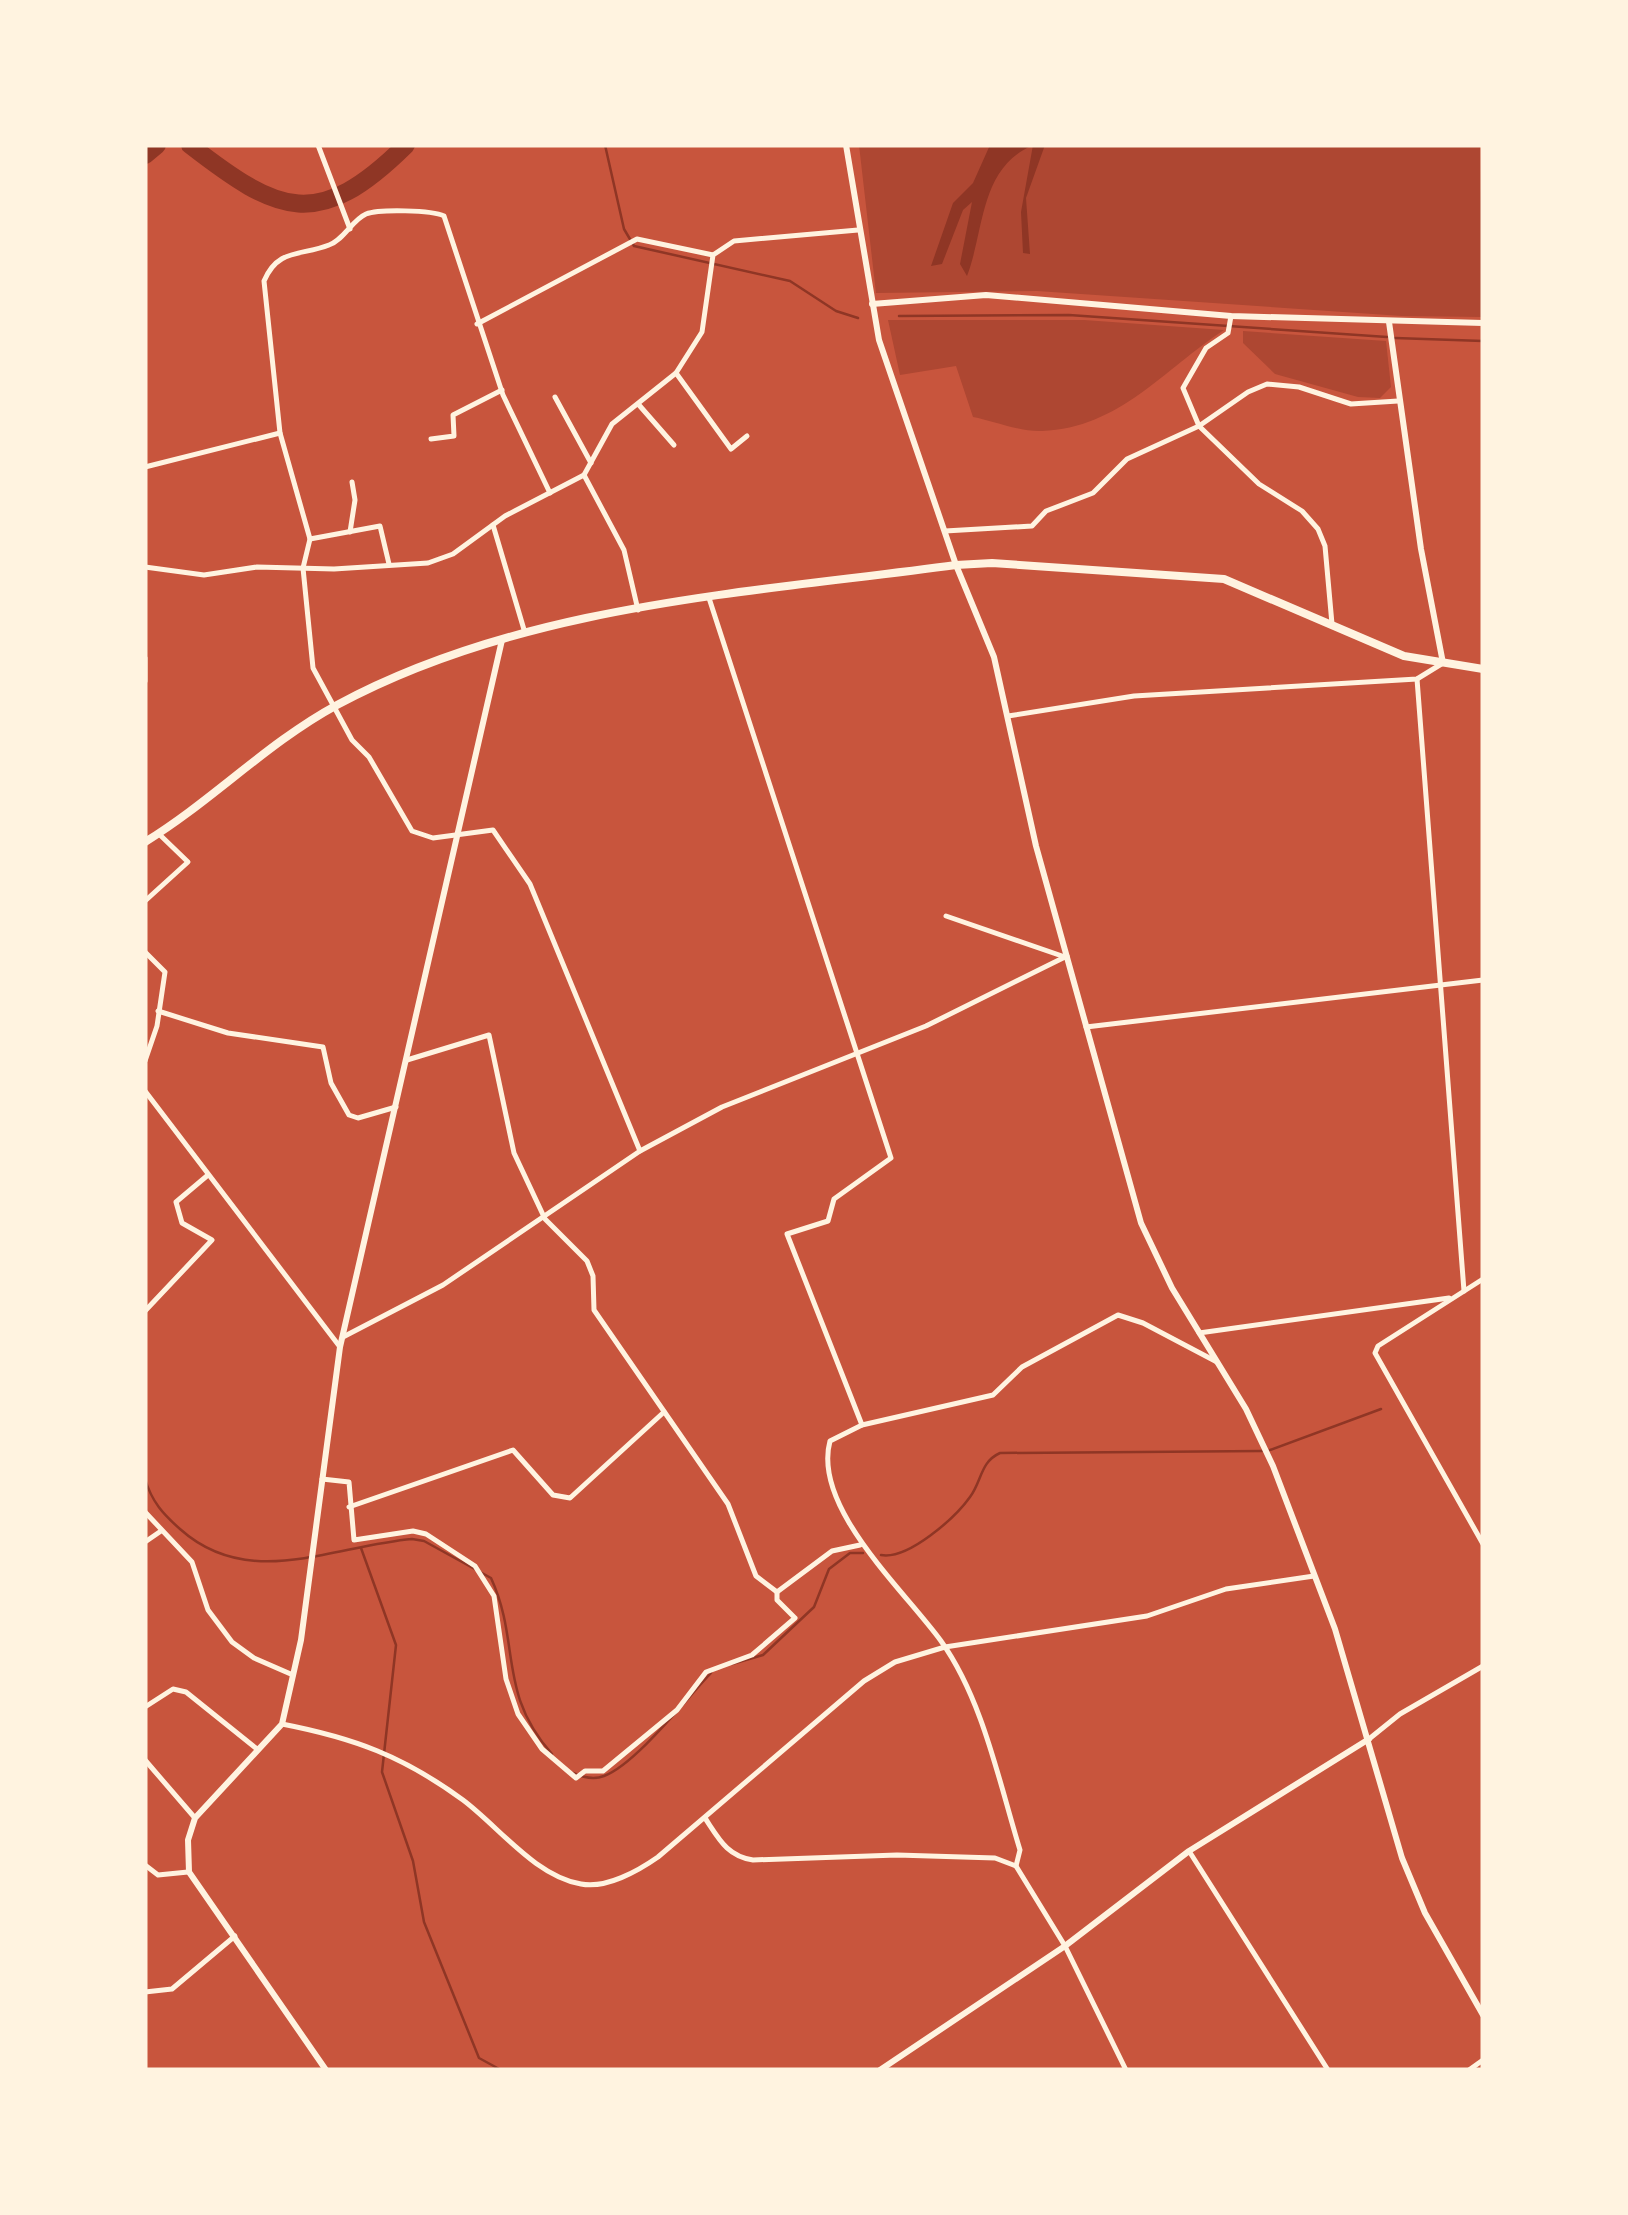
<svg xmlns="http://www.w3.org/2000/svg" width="1628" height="2215" font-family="Mulish,sans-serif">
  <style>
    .green { fill: #ae4732 }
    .water { fill: #8f3625 }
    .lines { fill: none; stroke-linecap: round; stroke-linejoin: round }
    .stream { stroke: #8f3625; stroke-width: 2.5 }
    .river { stroke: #8f3625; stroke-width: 18 }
    .minor { stroke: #fff3e0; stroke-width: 5 }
    .tertiary { stroke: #fff3e0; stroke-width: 6 }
    .secondary { stroke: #fff3e0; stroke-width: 8 }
  </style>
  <rect width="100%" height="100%" fill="#c8553d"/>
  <g class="green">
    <path d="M859 145H1480L1483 317 1402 316 1037 291 876 293Z"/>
    <path d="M888 320H1084L1224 330C1164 369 1120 428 1042 431 1020 432 994 421 973 417L956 366 900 375Z"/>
    <path d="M1243 331 1386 341 1391 387 1380 398 1358 397 1275 374 1243 343Z"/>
  </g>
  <path class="water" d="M990 145H1045L1026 198 1030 254 1023 253 1021 212 1033 145C979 169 985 229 967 276L960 264 972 202 963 210 942 264 931 266 953 203 973 183Z"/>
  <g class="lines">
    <g class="stream">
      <path d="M605 145 624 229 634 246 790 281 836 311 858 318"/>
      <path d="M899 316 1069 315 1387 337"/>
      <path d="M1395 338 1483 341"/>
      <path d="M1270 1450 1381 1409"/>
      <path d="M145 1479C152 1502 163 1514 180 1529 249 1591 332 1546 412 1539L424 1541 491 1578C521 1643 497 1692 552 1754"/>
      <path d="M361 1548 396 1645 382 1772 413 1861 424 1922 479 2058 501 2070"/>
      <path d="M881 1555C908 1560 955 1518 970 1497 982 1481 980 1462 1000 1453L1262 1451"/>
      <path d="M732 1664 763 1655 814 1607 829 1569 850 1553H863"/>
      <path d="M573 1773C582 1777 594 1780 604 1776 636 1764 687 1698 711 1673"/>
    </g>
    <g class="river">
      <path d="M190 145C279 214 318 232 406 145"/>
      <path d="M145 155 157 145"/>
    </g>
    <g class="minor">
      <path d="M318 145 350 229"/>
      <path d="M1231 316 1228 333 1206 348 1183 388 1199 426 1248 392 1267 384 1299 387 1351 404 1398 401"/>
      <path d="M477 324 637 239 713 255"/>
      <path d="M676 373 731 449 747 436"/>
      <path d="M555 397 591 463"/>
      <path d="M639 405 674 445"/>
      <path d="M431 439 454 436 453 415 502 390"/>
      <path d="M145 467 280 433"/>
      <path d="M584 475 624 550 638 610"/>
      <path d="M550 493 503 395 444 216C432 210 379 209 366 214 352 220 344 240 329 245 301 256 278 248 264 281L280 433 310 539 303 568 313 668 352 740 369 757 412 831 433 838 493 830 530 884 640 1151"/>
      <path d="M493 525 525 633"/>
      <path d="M945 531 1032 526 1046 511 1093 493 1127 459 1199 426 1259 484 1302 511 1318 529 1325 546 1332 624"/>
      <path d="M350 532 355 500 352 482"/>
      <path d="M310 539 380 526 389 564"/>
      <path d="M145 567 204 575 257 567 334 569 428 563 453 554 505 516 584 475 612 424 676 373 702 332 713 255 734 241 858 230"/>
      <path d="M709 598 891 1158 834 1199 828 1221 787 1234 862 1425"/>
      <path d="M145 658V681"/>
      <path d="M1417 679 1464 1291"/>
      <path d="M1008 716 1134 696 1417 679 1443 663"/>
      <path d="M145 901 188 862 159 834"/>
      <path d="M946 916 1065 957"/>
      <path d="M145 952 165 972 157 1026 145 1061"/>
      <path d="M158 1011 228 1033 323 1047 331 1083 349 1115 358 1118 396 1107"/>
      <path d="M1086 1027 1483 980"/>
      <path d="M407 1060 489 1035 514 1153 545 1219 587 1261 593 1276 594 1310 728 1504 756 1576 777 1592 832 1551 860 1545"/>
      <path d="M145 1091 340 1347"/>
      <path d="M1483 1279 1378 1346 1375 1353 1483 1544"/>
      <path d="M145 1311 212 1240 182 1223 176 1202 208 1175"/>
      <path d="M1199 1333 1449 1298"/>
      <path d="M343 1337 443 1285 640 1151 722 1107 926 1026 1067 956"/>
      <path d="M322 1479 349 1482 354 1540 413 1531 426 1534 475 1566 494 1596 506 1679 518 1714 542 1749 576 1778 585 1771H603L677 1710 706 1672 752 1655 795 1618 777 1600V1592"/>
      <path d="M349 1507 513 1450 553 1495 570 1498 664 1412"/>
      <path d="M145 1512 192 1562 208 1610 232 1642 254 1658 293 1675"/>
      <path d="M145 1542 161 1531"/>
      <path d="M145 1707 173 1689 186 1692 257 1749"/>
      <path d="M282 1724C354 1738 403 1756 463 1800 499 1827 535 1876 581 1884 606 1889 638 1871 658 1857L864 1681 895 1662 945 1647 1147 1616 1226 1589 1314 1576"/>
      <path d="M1369 1739 1400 1714 1483 1666"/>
      <path d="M145 1760 195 1818"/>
      <path d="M705 1818C719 1839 727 1856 753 1860L897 1855 995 1858 1016 1866 1065 1946 1126 2070"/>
      <path d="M1189 1851 1328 2070"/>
      <path d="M145 1865 158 1875 188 1872"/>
      <path d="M1016 1866 1020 1850C999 1782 983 1700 941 1641 904 1590 812 1507 830 1441L862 1425 993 1395 1022 1367 1118 1315 1143 1323 1217 1362"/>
      <path d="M145 1992 172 1989 235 1936"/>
      <path d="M1469 2070 1483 2060"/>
    </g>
    <g class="tertiary">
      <path d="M846 145 879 340 956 565 994 657 1036 846 1141 1223 1172 1288 1246 1409 1273 1466 1335 1629 1402 1858 1425 1913 1483 2015"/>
      <path d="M872 304 986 295 1231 316 1483 323"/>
      <path d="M1389 322 1421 549 1443 663"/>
      <path d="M326 2070 189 1872 188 1840 195 1818 282 1724 301 1640 340 1347 502 640"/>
      <path d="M880 2070 1065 1946 1189 1851 1369 1739"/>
    </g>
    <path class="secondary" d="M145 842C212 801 267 743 337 705 524 604 749 593 956 565L992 563 1224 579 1404 656 1483 669"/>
  </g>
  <rect width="1628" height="2215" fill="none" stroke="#fff3e0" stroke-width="295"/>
</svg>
